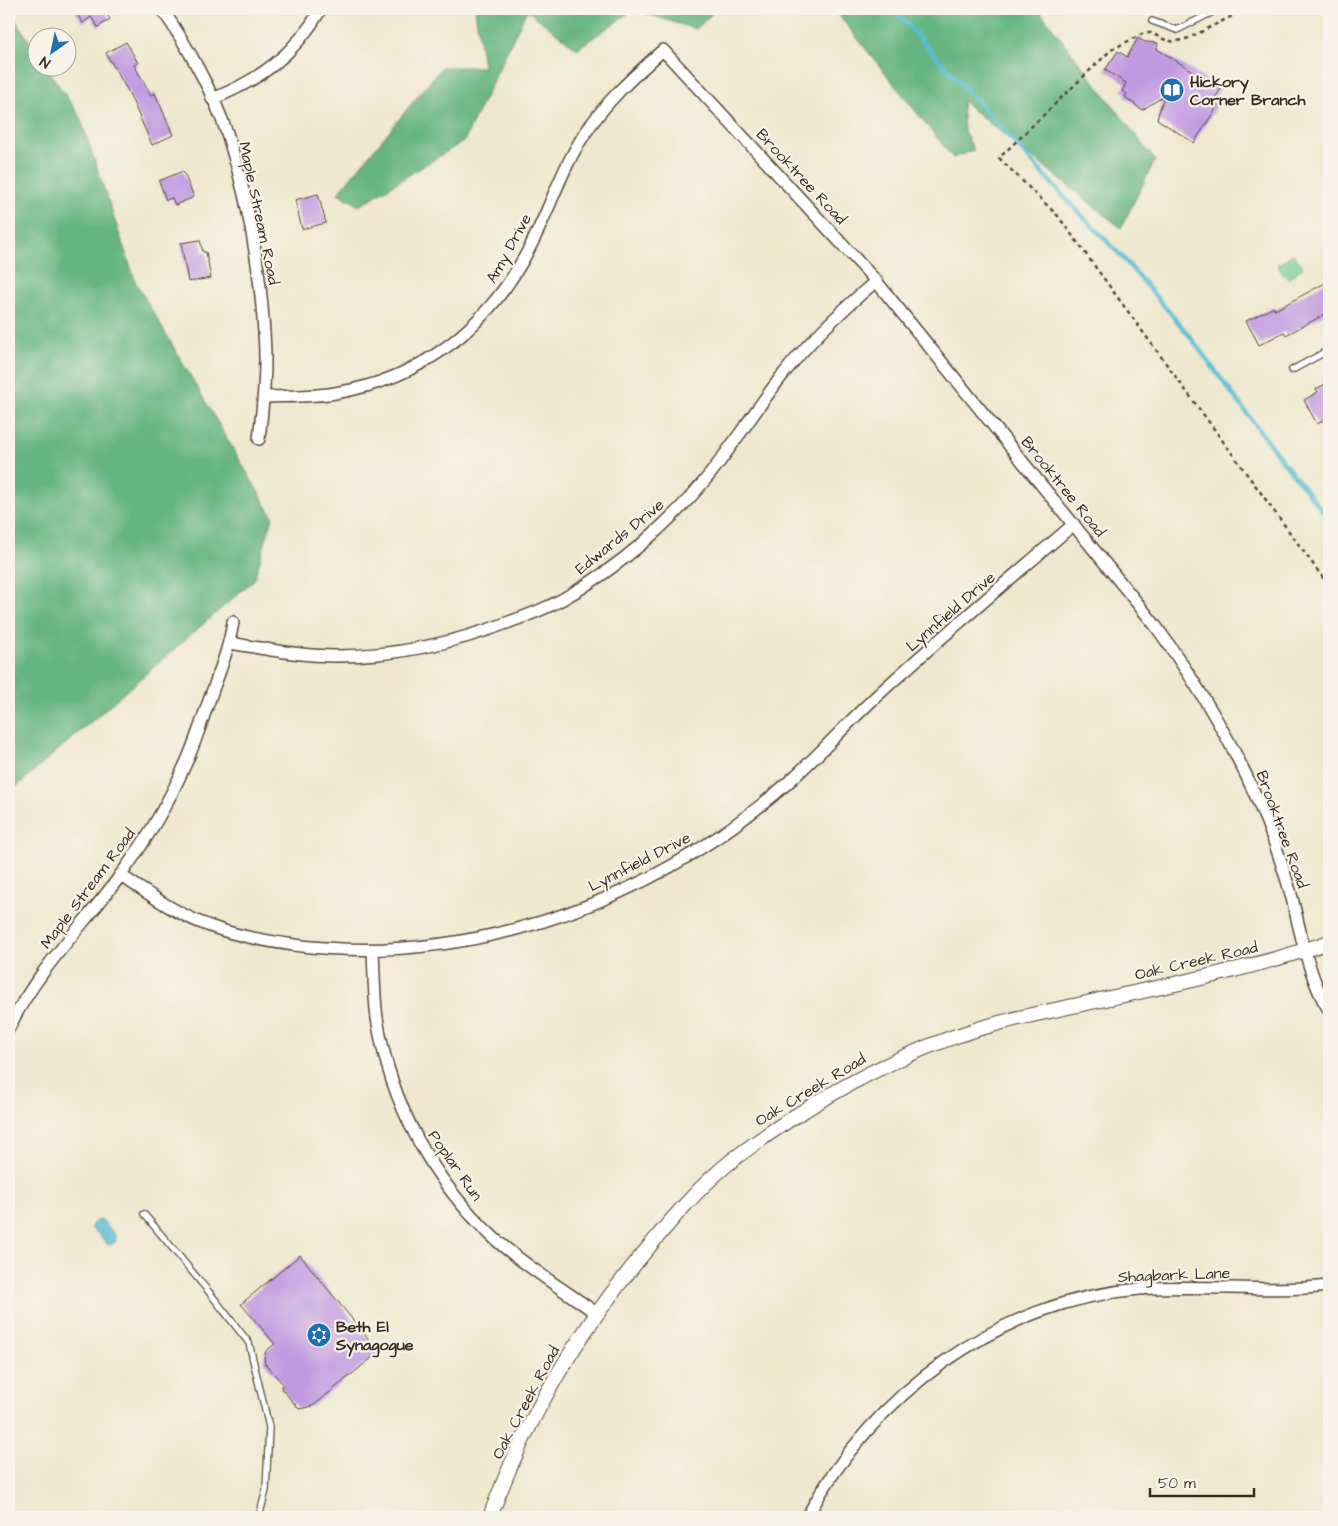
<svg xmlns="http://www.w3.org/2000/svg" width="1338" height="1526" font-family="'Architects Daughter',sans-serif">
  <style>
    .green { fill: #7dd397; stroke: #5c7e5a }
    .forest { fill: #66b580; stroke: #50704f }
    .water { fill: #56bed3; stroke: #487478 }
    .lines { fill: none; stroke-linecap: round; stroke-linejoin: round }
    .stream { stroke: #56bed3; stroke-width: 4.5 }
    .building { fill: #c199e1 }
    .service-casing { stroke: #564638; stroke-width: 8 }
    .minor-casing { stroke: #564638; stroke-width: 14 }
    .tertiary-casing { stroke: #564638; stroke-width: 16 }
    .path { stroke: #564638; stroke-width: 2.5; stroke-dasharray: 4 4; stroke-linecap: butt }
    .service { stroke: #fff; stroke-width: 5.5 }
    .minor { stroke: #fff; stroke-width: 11 }
    .tertiary { stroke: #fff; stroke-width: 14 }
    .labels { text-anchor: middle; stroke-width: 4.5; stroke-linejoin: round; paint-order: stroke }
    .poi-label { font-size: 16px; font-weight: bold; fill: #3b2a1e; stroke: #f7f3e8; text-anchor: start }
    .street-label { font-size: 16px; fill: #3b2a1e; stroke: #f7f3e8 }
  </style>
  <rect width="100%" height="100%" fill="#f7f3e8"/>
  <filter id="ink" filterUnits="userSpaceOnUse"><feTurbulence type="fractalNoise" baseFrequency=".02" numOctaves="2"/><feDisplacementMap in="SourceGraphic" scale="10" xChannelSelector="R" yChannelSelector="G"/><feConvolveMatrix kernelMatrix="1 2 1 2 8 2 1 2 1" color-interpolation-filters="sRGB"/></filter>
  <filter id="wash" filterUnits="userSpaceOnUse"><feTurbulence type="fractalNoise" baseFrequency=".0096" numOctaves="4" result="noise"/><feDisplacementMap in="SourceGraphic" scale="20" xChannelSelector="R" yChannelSelector="G"/><feGaussianBlur stdDeviation="1.12" result="paint"/><feColorMatrix in="noise" values="0 0 0 0 0 0 0 0 0 0 0 0 0 0 0 0 0 1.4 0 .05"/><feComposite in="paint" operator="in"/></filter>
  <g filter="url(#wash)">
    <rect width="100%" height="100%" fill="#efe8ce"/>
    <path class="green" d="M1293 254 1303 267 1288 279 1277 265Z"/>
    <g class="forest">
      <path d="M475 9H717L696 29 633 10 577 49 527 10 464 141 359 206 338 193 442 67H483Z"/>
      <path d="M834 9H1038L1155 160 1121 228 962 101 964 131 974 150 953 158Z"/>
      <path d="M9 10 37 53 38 68H47L80 117 136 283 273 517 254 580 9 793Z"/>
    </g>
    <path class="water" d="M97 1220 103 1221 116 1236V1241L111 1245 107 1244 97 1232H95L91 1228 92 1224Z"/>
    <g class="lines">
      <path class="stream" d="M893 9 1066 199 1123 258 1188 334 1280 458 1329 519"/>
    </g>
    <g id="blocks">
      <g class="building">
        <path d="M73 9H103L110 19 98 27 91 17 83 23Z"/>
        <path d="M1138 38 1145 42 1158 43 1157 49 1221 89 1212 102 1218 105 1194 143 1157 119 1164 96 1142 110 1125 97 1127 94 1122 91 1126 83 1105 70 1118 51 1127 57Z"/>
        <path d="M126 42 138 63 134 65 151 95 155 93 173 135 152 145 129 93 106 53Z"/>
        <path d="M183 171 194 197 175 205 172 198 166 200 159 181Z"/>
        <path d="M318 194 326 223 302 229 295 200Z"/>
        <path d="M200 240 203 252H206L211 278 188 282 181 243Z"/>
        <path d="M1329 281V312L1286 335 1284 332 1259 345 1246 321 1274 307 1275 310Z"/>
        <path d="M1329 382V417L1317 424 1304 400 1318 392 1316 389Z"/>
        <path d="M300 1255 379 1352 313 1406 299 1409 281 1388 283 1384 265 1364 264 1358 266 1351 275 1344 241 1304Z"/>
      </g>
    </g>
  </g>
  <g filter="url(#ink)">
    <use href="#blocks" fill-opacity="0" stroke="#564638" stroke-width="1"/>
    <g class="lines">
      <defs>
        <g id="service">
          <path d="M1152 21 1177 30 1219 9"/>
          <path d="M1292 370 1329 350"/>
          <path d="M144 1214 209 1292 249 1343 269 1427 266 1490 259 1517"/>
        </g>
        <g id="minor">
          <path d="M162 9C187 45 214 94 228 136 248 199 260 267 264 333 267 368 263 404 259 439"/>
          <path d="M212 99C260 80 295 54 321 9"/>
          <path d="M264 397C287 396 312 397 335 393 423 379 490 325 530 247 549 211 561 170 584 135 605 102 634 76 663 50L876 281 1155 625C1204 693 1247 765 1275 844 1281 862 1287 880 1292 898 1301 934 1309 979 1329 1010"/>
          <path d="M230 643C266 649 301 656 337 656 398 656 455 643 512 621 529 615 547 608 563 599 618 568 671 523 711 473 735 442 757 408 781 377 809 341 842 310 876 281"/>
          <path d="M120 875C148 893 176 914 207 925 235 936 265 941 294 945 441 964 596 920 718 837 744 819 769 800 792 779 823 751 850 720 880 693 943 635 1009 580 1074 524"/>
          <path d="M373 950C374 972 374 996 377 1018 390 1103 432 1181 495 1239 526 1267 563 1289 596 1313"/>
          <path d="M9 1028C36 971 83 926 120 876 145 842 168 804 185 765 195 744 202 720 210 698 219 673 229 649 233 622"/>
          <path d="M807 1517C872 1394 1000 1300 1140 1289 1203 1284 1267 1293 1329 1286"/>
        </g>
        <path id="tertiary" d="M490 1517C527 1416 579 1330 648 1248 673 1218 699 1187 730 1162 750 1146 771 1132 792 1118 858 1076 927 1041 1003 1022 1029 1015 1056 1010 1082 1004 1165 986 1249 970 1329 942"/>
      </defs>
      <use href="#service" class="service-casing"/>
      <use href="#minor" class="minor-casing"/>
      <use href="#tertiary" class="tertiary-casing"/>
      <path class="path" d="M1246 9 1189 38 1174 42 1163 39 1151 33H1144L1111 50 999 158 1058 216 1329 586"/>
      <use href="#service" class="service"/>
      <use href="#minor" class="minor"/>
      <use href="#tertiary" class="tertiary"/>
    </g>
  </g>
  <defs>
    <symbol id="library-disc" viewBox="-11 -11 22 22"><circle r="9.5" fill="#1f6fb2" stroke="#f7f3e8"/><path d="M-6-4Q-3-5.5-.7-3.5V5Q-3 3-6 4ZM6-4Q3-5.5 .7-3.5V5Q3 3 6 4Z" fill="#fff"/></symbol>
    <symbol id="synagogue-disc" viewBox="-11 -11 22 22"><circle r="9.5" fill="#1f6fb2" stroke="#f7f3e8"/><path d="M0-6.5L5.6 3.2H-5.6ZM0 6.5L5.6-3.2H-5.6Z" fill="#fff"/></symbol>
  </defs>
  <g fill-rule="evenodd">
    <use href="#library-disc" x="1158" y="76" width="28" height="28"/>
    <use href="#synagogue-disc" x="305" y="1321" width="28" height="28"/>
  </g>
  <g class="labels">
    <g class="poi-label">
      <text x="1190" y="87">Hickory<tspan x="1190" dy="18">Corner Branch</tspan></text>
      <text x="336" y="1332">Beth El<tspan x="336" dy="18">Synagogue</tspan></text>
    </g>
    <g class="street-label">
      <text transform="translate(802 176) rotate(47)" y="6">Brooktree Road</text>
      <text transform="translate(260 213) rotate(78)" y="6">Maple Stream Road</text>
      <text transform="translate(508 248) rotate(-61)" y="6">Amy Drive</text>
      <text transform="translate(1064 486) rotate(51)" y="6">Brooktree Road</text>
      <text transform="translate(619 536) rotate(-39)" y="6">Edwards Drive</text>
      <text transform="translate(950 611) rotate(-41)" y="6">Lynnfield Drive</text>
      <text transform="translate(1283 829) rotate(70)" y="6">Brooktree Road</text>
      <text transform="translate(639 861) rotate(-27)" y="6">Lynnfield Drive</text>
      <text transform="translate(87 888) rotate(-53)" y="6">Maple Stream Road</text>
      <text transform="translate(1196 960) rotate(-13)" y="6">Oak Creek Road</text>
      <text transform="translate(810 1089) rotate(-31)" y="6">Oak Creek Road</text>
      <text transform="translate(456 1165) rotate(55)" y="6">Poplar Run</text>
      <text transform="translate(1174 1274) rotate(-2)" y="6">Shagbark Lane</text>
      <text transform="translate(525 1402) rotate(-62)" y="6">Oak Creek Road</text>
    </g>
  </g>
  <rect width="1338" height="1526" fill="none" stroke="#f7f3e8" stroke-width="30"/>
  <g transform="translate(52 52) rotate(213)"><circle r="24" fill="#f7f3e8" stroke="#aca397"/>
  <path d="M0-4L9 19L0 12L-9 19Z" fill="#1f6fb2"/>
  <text y="-8" font-size="14" font-weight="bold" text-anchor="middle" fill="#3b2a1e">N</text>
  </g>
  <path d="M1150 1488v8h104v-8" fill="none" stroke="#3b2a1e" stroke-width="2.5"/>
  <text x="1158" y="1488" font-size="15" fill="#3b2a1e" stroke="#f7f3e8" stroke-width="4" paint-order="stroke">50 m</text>
</svg>
